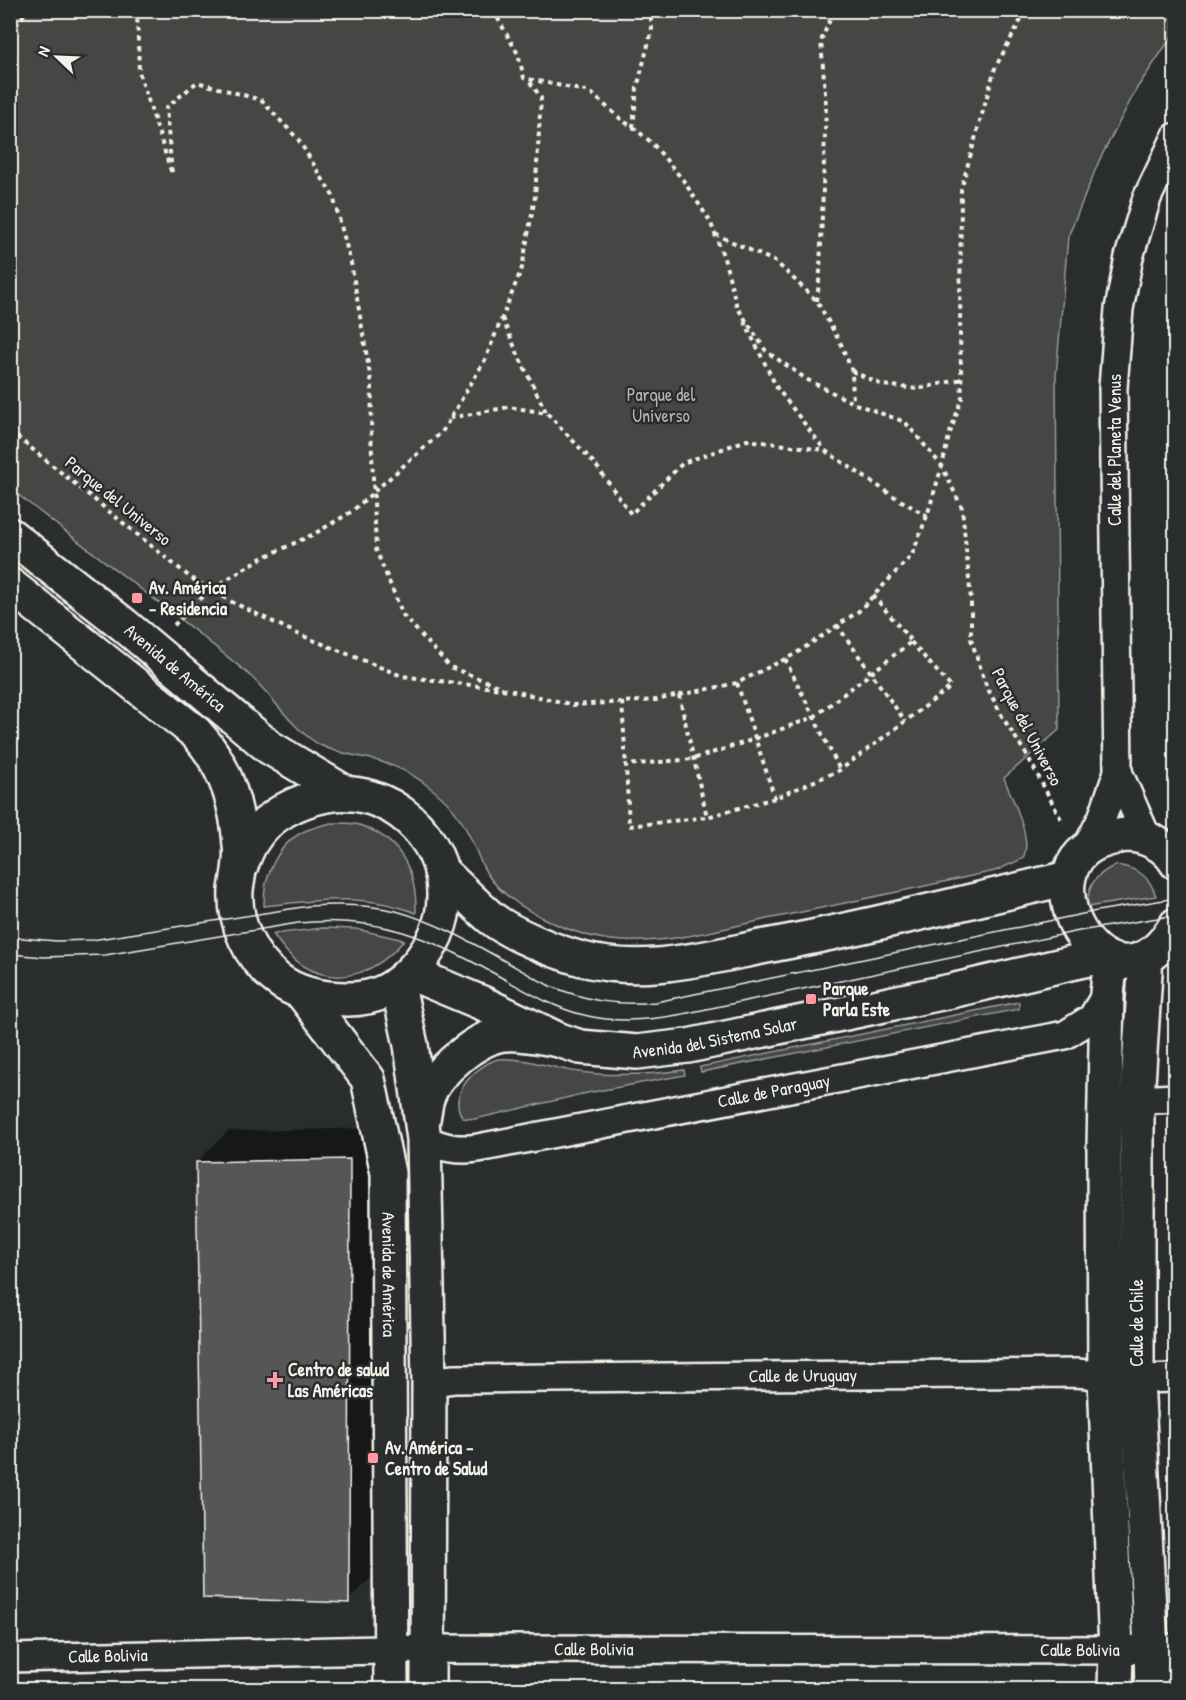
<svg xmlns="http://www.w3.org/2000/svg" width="1186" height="1700" font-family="'Patrick Hand',sans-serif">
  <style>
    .green { fill: #444645; stroke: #9c9c96; stroke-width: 1.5 }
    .shadow { fill: #0007 }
    .building { fill: #555756; stroke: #f4f1e8; stroke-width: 1.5 }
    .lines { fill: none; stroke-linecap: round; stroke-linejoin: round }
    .minor-casing { stroke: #f4f1e8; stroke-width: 32 }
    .tertiary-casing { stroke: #f4f1e8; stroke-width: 38 }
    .secondary-casing { stroke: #f4f1e8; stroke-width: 38 }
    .path { stroke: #f4f1e8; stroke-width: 4; stroke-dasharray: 4.5 4.5; stroke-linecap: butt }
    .minor { stroke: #2a2d2e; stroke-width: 27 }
    .tertiary { stroke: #2a2d2e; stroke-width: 33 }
    .secondary { stroke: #2a2d2e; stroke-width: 33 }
    .tram { stroke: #f4f1e8; stroke-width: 1.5 }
    .poi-dot { fill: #ff9aa2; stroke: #2a2d2e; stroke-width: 2 }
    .labels { text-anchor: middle; stroke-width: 5; stroke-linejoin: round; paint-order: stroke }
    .park-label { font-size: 18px; fill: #b6b5af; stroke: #2a2d2e }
    .street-label { font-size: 18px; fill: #f4f1e8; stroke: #2a2d2e }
    .poi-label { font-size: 18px; font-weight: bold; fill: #f4f1e8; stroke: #2a2d2e; text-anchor: start }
  </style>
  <rect width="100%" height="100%" fill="#2a2d2e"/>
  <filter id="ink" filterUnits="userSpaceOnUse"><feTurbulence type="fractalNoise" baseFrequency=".0167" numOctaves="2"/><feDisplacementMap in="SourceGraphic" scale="12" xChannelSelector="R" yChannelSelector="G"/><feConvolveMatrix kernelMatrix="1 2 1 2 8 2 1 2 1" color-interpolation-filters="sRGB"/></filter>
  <g filter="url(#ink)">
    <g class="green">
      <path d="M10 11H1175V32L1137 88 1099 161 1068 237 1056 376 1059 730 1004 778C1011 797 1035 841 1022 859L995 871C919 887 843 904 767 919 717 930 662 946 611 940 571 935 507 907 486 872 479 860 475 847 469 835 460 816 445 798 428 786 412 773 391 764 371 759 353 755 336 753 320 745 289 727 272 694 246 672 170 608 88 551 11 489Z"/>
      <path d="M331 823C340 823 350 822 359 825 400 838 417 871 416 913 366 893 316 900 264 906 263 876 278 842 307 830 315 827 323 825 331 823Z"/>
      <path d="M1116 865C1137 868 1149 875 1156 896L1087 907C1088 884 1095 875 1116 865Z"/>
      <path d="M323 928 356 929 404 940C379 971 340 989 302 965 290 957 281 946 273 934Z"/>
      <path d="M1019 1002V1009L701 1072 700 1067Z"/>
      <path d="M498 1059C524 1057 547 1067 572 1071 609 1077 647 1075 684 1070L685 1075 587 1093 475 1119 463 1118C446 1094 477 1065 498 1059Z"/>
    </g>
    <path class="shadow" d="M380 1128 379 1570 348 1601 197 1162 228 1131Z"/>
    <g class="building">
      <path d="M1176 364V482L1173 397Z"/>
      <path d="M350 1159 349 1603 203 1598 196 1162Z"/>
    </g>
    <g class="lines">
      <defs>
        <g id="minor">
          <path d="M1118 772 1147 838"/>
          <path d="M1087 847 1102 818 1118 772 1113 388 1119 309 1129 257 1147 198 1176 137"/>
          <path d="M1137 1100 1176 1098"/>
          <path id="s1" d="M424 1139C443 1148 458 1151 478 1148L1065 1035 1092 1018 1107 993"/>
          <path id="s2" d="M429 1382 454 1379 1077 1373 1137 1379 1176 1378"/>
          <path id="s3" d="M10 1658 427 1649 1116 1650 1176 1648"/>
        </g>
        <g id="tertiary">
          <path d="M1176 862C1166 845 1145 835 1126 835 1116 836 1108 839 1099 842 1018 875 1112 1033 1176 925"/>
          <path d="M441 871C458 886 473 903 491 918 511 934 556 952 582 959 642 975 701 959 761 947 864 928 966 902 1068 878"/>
          <path d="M1146 957 1137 1100V1379L1151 1648 1152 1690"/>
          <path d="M1111 961 1107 993 1104 1149 1105 1377 1116 1650 1115 1690"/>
          <path id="s4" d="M410 973 482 1003 559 1040 580 1047 637 1052 688 1046 951 991 1101 956"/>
        </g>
        <g id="secondary">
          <path id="s5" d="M10 535 124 625 269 747 344 792"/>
          <path d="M10 585 196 733C225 764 237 803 240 845 242 860 238 875 236 890 234 923 250 958 276 978 297 995 323 999 348 999 378 999 396 988 415 967 432 948 444 923 444 897 446 836 387 784 327 795 298 800 268 815 252 841 246 850 243 861 239 870"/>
          <path d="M398 986 411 1045 424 1139 429 1382 428 1690"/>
          <path id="s6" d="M302 993 368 1079 388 1173 391 1690"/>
          <path d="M423 1119C425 1111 425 1103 428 1096 436 1072 478 1036 504 1034 523 1032 540 1037 559 1040"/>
        </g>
      </defs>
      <use href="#minor" class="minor-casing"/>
      <use href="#tertiary" class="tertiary-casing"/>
      <use href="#secondary" class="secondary-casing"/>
      <g class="path">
        <path d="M137 10 139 72 172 174 166 108 197 82 261 100 298 139 333 196 351 263 372 387 371 430 376 550 403 615 450 667 503 688"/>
        <path d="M493 10 518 54 524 78 590 92 623 121 633 127 637 88 652 29 650 10"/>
        <path d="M10 32 28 10"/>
        <path d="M633 127 652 143 683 180 710 221 724 258 737 307 766 351 806 379 853 403 905 422 942 466 962 508 971 600V639L986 685 1003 718 1028 757 1063 823"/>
        <path d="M715 234 776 262 817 301 841 344 852 371 853 403"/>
        <path d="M817 301 820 271 826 106 821 41 834 10"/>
        <path d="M502 318 520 359 546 412"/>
        <path d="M744 321 777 388 824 449"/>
        <path d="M852 371 882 385 918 389 962 379"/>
        <path d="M450 418 509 407 547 413 595 464 631 514 683 463 747 440 824 450 890 494 927 516"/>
        <path d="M10 431 191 578 230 601 298 634 402 676 509 690 574 705 656 700 737 683 795 654 859 611 912 555 927 516 942 466 949 436 962 398 960 337 961 189 995 68 1023 16 1029 10"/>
        <path d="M873 595 911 641"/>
        <path d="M174 625 211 589 260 559 314 534 351 512 442 432 485 360 522 268 535 197 541 98 528 79"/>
        <path d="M837 625 905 721"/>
        <path d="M911 642 951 687 840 770 775 798 707 817 629 826 626 765 693 759 755 739 814 717Z"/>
        <path d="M785 659 840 770"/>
        <path d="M737 683 775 798"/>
        <path d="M679 695 707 817"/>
        <path d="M622 702 626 765"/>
      </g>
      <use href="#minor" class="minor"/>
      <use href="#tertiary" class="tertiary"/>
      <use href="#secondary" class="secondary"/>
      <g class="tram">
        <path d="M10 937 56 941 92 940 309 906C338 904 368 904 396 911 451 926 500 960 550 986 589 1001 614 1006 656 1002L1097 911 1176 898"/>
        <path d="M10 954 44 957 105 955 298 923C380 915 427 937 497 975 526 991 555 1009 588 1016 619 1023 652 1020 683 1014L1079 931 1176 915"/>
      </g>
    </g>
  </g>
  <g class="poi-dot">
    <rect x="131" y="592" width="12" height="12" rx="3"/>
    <rect x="805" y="993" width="12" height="12" rx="3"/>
    <path d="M272 1371h6v6h6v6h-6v6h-6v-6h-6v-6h6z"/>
    <rect x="367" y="1452" width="12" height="12" rx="3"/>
  </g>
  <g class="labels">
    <g class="park-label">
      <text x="661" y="401">Parque del<tspan x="661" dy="21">Universo</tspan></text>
    </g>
    <g class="street-label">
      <text transform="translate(1115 450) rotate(-90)" y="6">Calle del Planeta Venus</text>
      <text transform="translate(118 501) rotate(39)" y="6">Parque del Universo</text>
      <text dy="6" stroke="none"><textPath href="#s5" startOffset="212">Avenida de América</textPath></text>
      <text transform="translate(1027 727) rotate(62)" y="6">Parque del Universo</text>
      <text dy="6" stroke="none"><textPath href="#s4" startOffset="322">Avenida del Sistema Solar</textPath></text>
      <text dy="6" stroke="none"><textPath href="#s1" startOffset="357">Calle de Paraguay</textPath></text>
      <text dy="6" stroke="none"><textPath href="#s6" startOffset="306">Avenida de América</textPath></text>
      <text transform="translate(1137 1323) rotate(-90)" y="6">Calle de Chile</text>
      <text dy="6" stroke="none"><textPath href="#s2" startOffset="374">Calle de Uruguay</textPath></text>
      <text dy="6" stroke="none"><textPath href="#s3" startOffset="584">Calle Bolivia</textPath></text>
      <text dy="6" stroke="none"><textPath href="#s3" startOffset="1070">Calle Bolivia</textPath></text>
      <text dy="6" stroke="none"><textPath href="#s3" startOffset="98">Calle Bolivia</textPath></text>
    </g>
    <g class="poi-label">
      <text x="149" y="594">Av. América<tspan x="149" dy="21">- Residencia</tspan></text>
      <text x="823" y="995">Parque<tspan x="823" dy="21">Parla Este</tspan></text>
      <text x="288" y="1376">Centro de salud<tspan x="288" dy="21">Las Américas</tspan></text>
      <text x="385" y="1454">Av. América -<tspan x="385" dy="21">Centro de Salud</tspan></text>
    </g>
  </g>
  <rect width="1186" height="1700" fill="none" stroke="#2a2d2e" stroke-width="36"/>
  <rect x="18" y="18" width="1150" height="1664" fill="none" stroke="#f4f1e8" stroke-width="2" filter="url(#ink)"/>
  <g transform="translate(57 57) rotate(293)" stroke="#2a2d2e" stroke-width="4.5" paint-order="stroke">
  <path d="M0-4.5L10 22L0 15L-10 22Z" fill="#f4f1e8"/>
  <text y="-9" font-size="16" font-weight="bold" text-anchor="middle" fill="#f4f1e8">N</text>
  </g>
</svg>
